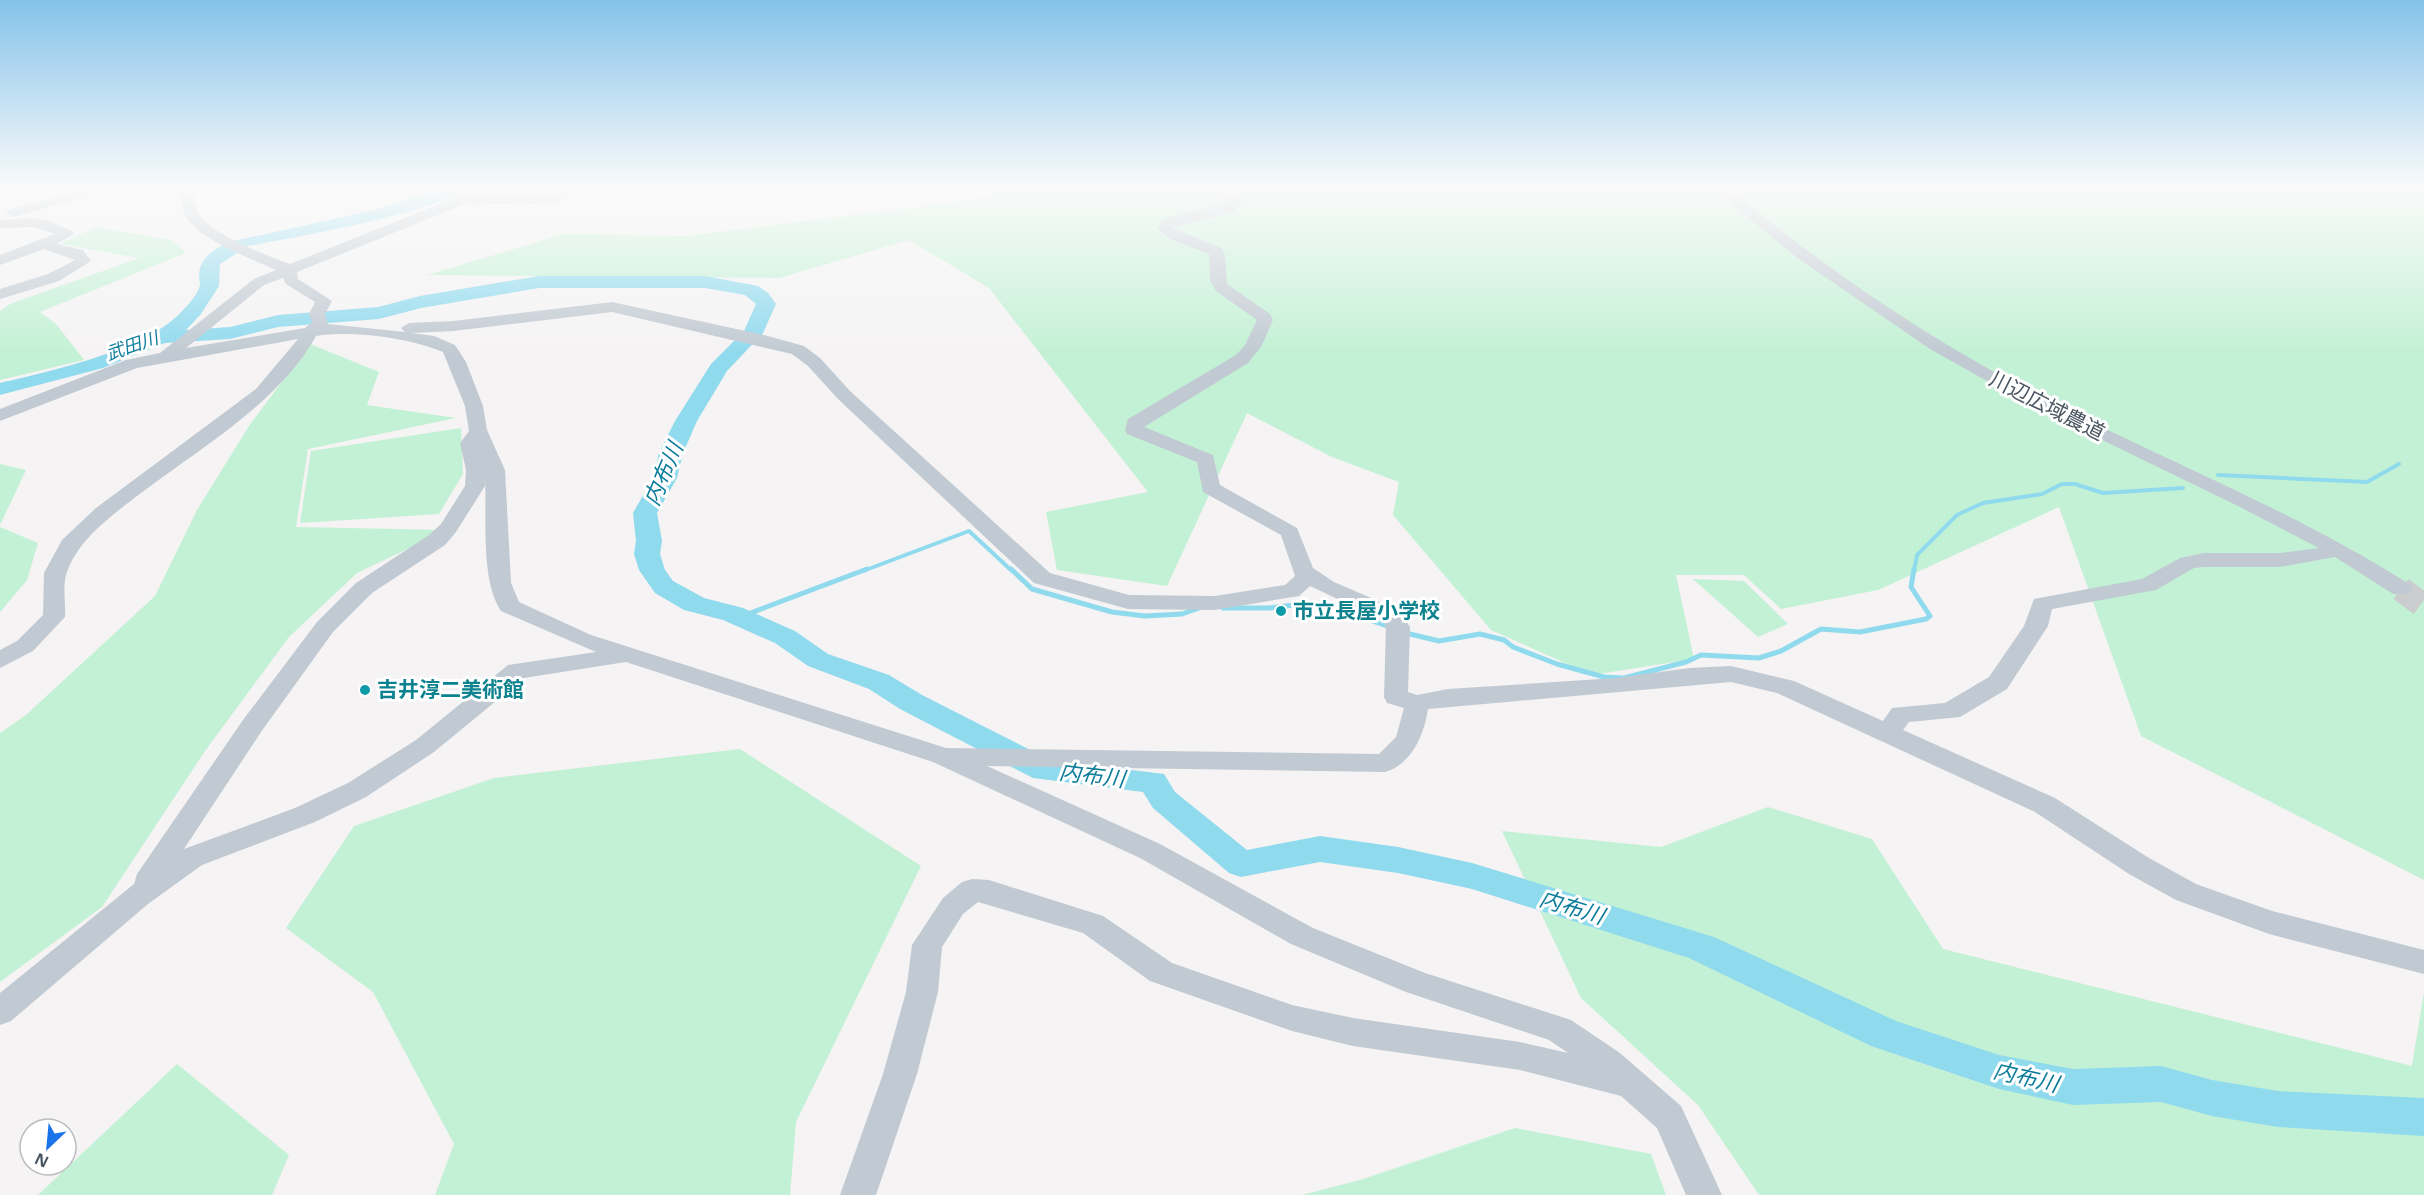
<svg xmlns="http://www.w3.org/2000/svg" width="2424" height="1195" font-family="'Noto Sans','Noto Sans JP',sans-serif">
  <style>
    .green { fill: #c3f1d5 }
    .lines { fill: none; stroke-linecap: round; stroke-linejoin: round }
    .stream-far1 { stroke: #90daee; stroke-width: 4 }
    .stream { stroke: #90daee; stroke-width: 5 }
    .river { fill: #90daee; fill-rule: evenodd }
    .minor-tunnel { stroke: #caccce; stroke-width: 25; stroke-dasharray: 25 12; stroke-linecap: butt }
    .minor { fill: #c1cad2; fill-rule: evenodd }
    .culture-dot { fill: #0f9aa8; stroke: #fff; stroke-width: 2 }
    .labels { text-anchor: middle; stroke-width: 6; stroke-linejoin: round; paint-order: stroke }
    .far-water-label { font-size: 18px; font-style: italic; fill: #0c7c9b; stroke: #fff }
    .street-label { font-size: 21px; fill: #4a5661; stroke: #fff }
    .culture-label { font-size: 21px; font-weight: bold; fill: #0d838f; stroke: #fff; text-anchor: start }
    .water-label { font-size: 22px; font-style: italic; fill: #0c7c9b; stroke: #fff }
  </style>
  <rect width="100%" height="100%" fill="#f5f3f3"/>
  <g class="green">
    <path d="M1038 186H2424V880L2141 736 2059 507 1878 590 1781 609 1744 575H1676L1694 659 1592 675 1491 630 1393 515 1399 482 1332 457 1247 413 1167 586 1057 570 1046 512 1148 492 989 288 909 240 779 278 427 275 564 234 686 236 934 205Z"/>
    <path d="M96 227 171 240 186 253 40 312 56 324 84 360 0 380V311L10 304 139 258 60 244Z"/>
    <path d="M310 344 379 372 367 405 456 418 308 449 296 527 447 530 357 573 289 637 205 751 102 907 0 982V733L26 715 155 596 197 510 249 426Z"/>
    <path d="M461 428 463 474 439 514 300 523 311 451Z"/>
    <path d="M0 464 26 470 0 525Z"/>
    <path d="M0 527 38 543 27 580 0 612Z"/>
    <path d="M1693 579 1744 581 1788 624 1758 637Z"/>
    <path d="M740 749 921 866 796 1122 790 1195H435L454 1144 373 992 286 928 354 826 494 778Z"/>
    <path d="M1768 807 1872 839 1943 949 2412 1066 2424 992V1195H1759L1698 1105 1581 998 1502 831 1661 847Z"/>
    <path d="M177 1064 289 1155 272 1195H38Z"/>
    <path d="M1515 1128 1651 1154 1666 1195H1302L1360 1180Z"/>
  </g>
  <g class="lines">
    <g class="stream-far1">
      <path d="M2218 475 2367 482 2399 464"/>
      <path d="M863 571 969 531 1012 571"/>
      <path d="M1914 571 1917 555 1957 515 1983 503 2042 494 2062 484H2075L2103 493 2183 488"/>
    </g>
    <g class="stream">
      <path d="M1011 569 1032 589 1112 612 1145 616 1182 614 1199 608"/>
      <path d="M1223 608H1269L1302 604 1329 606 1390 627"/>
      <path d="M740 617 867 569"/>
      <path d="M1406 633 1439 641 1480 634 1504 640 1513 647 1557 664 1604 677 1624 678 1686 662 1701 655 1759 658 1781 651 1821 629 1860 632 1926 619 1930 616 1911 587 1914 569"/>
    </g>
    <path class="river" d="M446 186H469C447 211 286 239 248 246L220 264 219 286 201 314 186 330 230 327 278 315 378 307 420 296 539 276H705L758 286 768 293 776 304 763 333 727 371 697 421 683 453 677 478 657 513 662 541 660 554 665 570 673 581 704 598 743 608 795 631 828 654 889 675 922 695 1050 760 1164 774 1175 792 1247 850 1320 836 1398 847 1472 863 1714 937 1896 1021 1999 1055 2073 1069 2161 1066 2212 1080 2278 1091 2424 1098V1136L2278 1127 2212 1116 2161 1102 2073 1105 1999 1089 1871 1046 1689 958 1472 889 1398 873 1320 862 1241 877 1229 873 1153 808 1143 792 1033 778 900 709 869 689 808 666 775 643 723 620 684 610 655 593 639 570 634 554 636 541 633 513 653 478 659 453 675 421 711 364 744 331 756 304 745 295 705 288H539L421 308 379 319 278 327 230 339 165 343 103 368 0 395V383C51 371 148 350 183 310 189 304 196 296 199 288 201 284 199 279 199 274 200 258 215 248 229 242L375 210Z"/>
    <path class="minor-tunnel" d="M2401 589 2424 606"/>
    <g class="minor">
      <path d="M0 186H9L0 191Z"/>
      <path d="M153 186 147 190 93 195 13 217 6 213 8 210 92 187Z"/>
      <path d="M177 186H191C194 195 194 206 199 214 210 234 268 256 290 264L485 186H504L486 196 543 195 569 186H585C560 213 509 201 476 205L470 202 297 272 298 279 332 301 325 314 328 324 405 332 401 328 409 323 453 321 612 302 764 335 804 346 820 358 850 391 1050 573 1129 595 1215 596 1285 585 1295 576 1281 535 1203 492 1197 462 1127 434 1125 430 1128 419 1236 355 1245 345 1257 320 1216 291 1210 280 1209 254 1170 239 1157 229 1164 219 1227 203 1202 186C1219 186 1233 188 1242 204L1232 212 1172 228 1221 248 1225 255 1227 284 1270 314 1273 320 1261 347 1248 363 1144 427 1213 455 1220 485 1297 528 1313 568 1334 582 1399 610 1402 615 1410 627 1408 692 1417 695 1448 689 1616 678 1689 668 1731 666 1794 681 1883 721 1892 708 1945 703 1989 677 2024 626 2034 599 2142 579 2180 558 2204 553H2280L2319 548 2236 505 2024 402 1930 349 1796 257 1710 186H1725C1822 266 1925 337 2037 395 2161 459 2291 509 2409 584L2412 589 2409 594H2393L2335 557 2280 567H2204L2194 568 2156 590 2052 609 2048 626 2007 689 1960 717 1909 722 1903 730 2055 798 2149 858 2196 884 2272 911 2424 950V974L2269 934 2176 900 2129 874 2035 812 1777 693 1731 682 1428 709C1424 735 1412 764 1385 772L987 766 1160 844 1313 928 1425 973 1571 1020 1620 1053 1681 1106 1722 1195H1686L1657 1128 1621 1096 1520 1070 1353 1046 1292 1031 1150 981 1083 933 978 902 963 914 942 947 938 992 917 1074 876 1195H840L883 1074 906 992 912 945 943 898 962 882 972 879 989 880 1103 916 1172 963 1292 1005 1353 1018 1520 1042 1568 1053 1549 1040 1406 992 1291 944 1140 858 933 762 626 662 524 678 434 752 366 797 315 822 202 865 148 904 11 1021 0 1025V993L134 884 137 874 243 720 317 622 356 583 429 535 441 524 465 486 466 470 460 443 469 431 465 406 443 352C410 338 352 330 316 336 280 402 200 448 141 493 114 514 79 538 67 572 62 584 66 604 65 617L33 651 0 668V650L17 641 43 615 44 573 62 540 96 508 256 389 298 339 137 368 0 421V409L126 360 160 353 254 279 276 270C252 259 202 241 187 218 181 209 181 197 177 186ZM283 278 286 284 315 302 309 314 312 322 305 328 186 348 264 285ZM612 312 792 354 808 366 838 399 1034 583 1128 609 1215 610 1299 596 1310 586 1382 620 1386 627 1384 697 1387 703 1404 708 1396 737 1379 754 946 748 591 635 519 602 511 583 505 470 487 430 483 406 466 362 455 345 434 336 412 333 453 331ZM485 478C487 516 480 580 501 611L596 652 508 665 416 740 348 783 295 808 184 849 261 732 333 632 372 593 445 545 456 532 485 486Z"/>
      <path d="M27 218 46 220 72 231 74 234 56 244 83 250 91 261 59 281 0 299V289L48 274 75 260 44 249 0 265V255L55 234 34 227 0 228V220Z"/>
    </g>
  </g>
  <linearGradient id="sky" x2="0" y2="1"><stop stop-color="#85c3ea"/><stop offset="0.53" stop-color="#fafafa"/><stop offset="1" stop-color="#fafafa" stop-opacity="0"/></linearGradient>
  <rect width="2424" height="354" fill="url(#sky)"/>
  <g class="culture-dot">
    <circle cx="1281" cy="611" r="6"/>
    <circle cx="365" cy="690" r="6"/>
  </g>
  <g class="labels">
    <g class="far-water-label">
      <text transform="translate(132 346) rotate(-19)" y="6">武田川</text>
    </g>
    <g class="street-label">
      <text transform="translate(2047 406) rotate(27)" y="7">川辺広域農道</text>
    </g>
    <g class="culture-label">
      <text x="1293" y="618">市立長屋小学校</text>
      <text x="377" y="697">吉井淳二美術館</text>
    </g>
    <g class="water-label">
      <text transform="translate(663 474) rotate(-67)" y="8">内布川</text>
      <text transform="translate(1092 775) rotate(7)" y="8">内布川</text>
      <text transform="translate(1572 907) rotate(17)" y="8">内布川</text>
      <text transform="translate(2026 1077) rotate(13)" y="8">内布川</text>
    </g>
  </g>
  <g transform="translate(48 1147) rotate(206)"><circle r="28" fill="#ffffff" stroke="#b7bbc0" stroke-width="1.5"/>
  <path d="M0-4.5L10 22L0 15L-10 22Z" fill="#1a73e8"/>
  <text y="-9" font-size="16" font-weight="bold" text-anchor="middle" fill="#4a5661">N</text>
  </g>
</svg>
